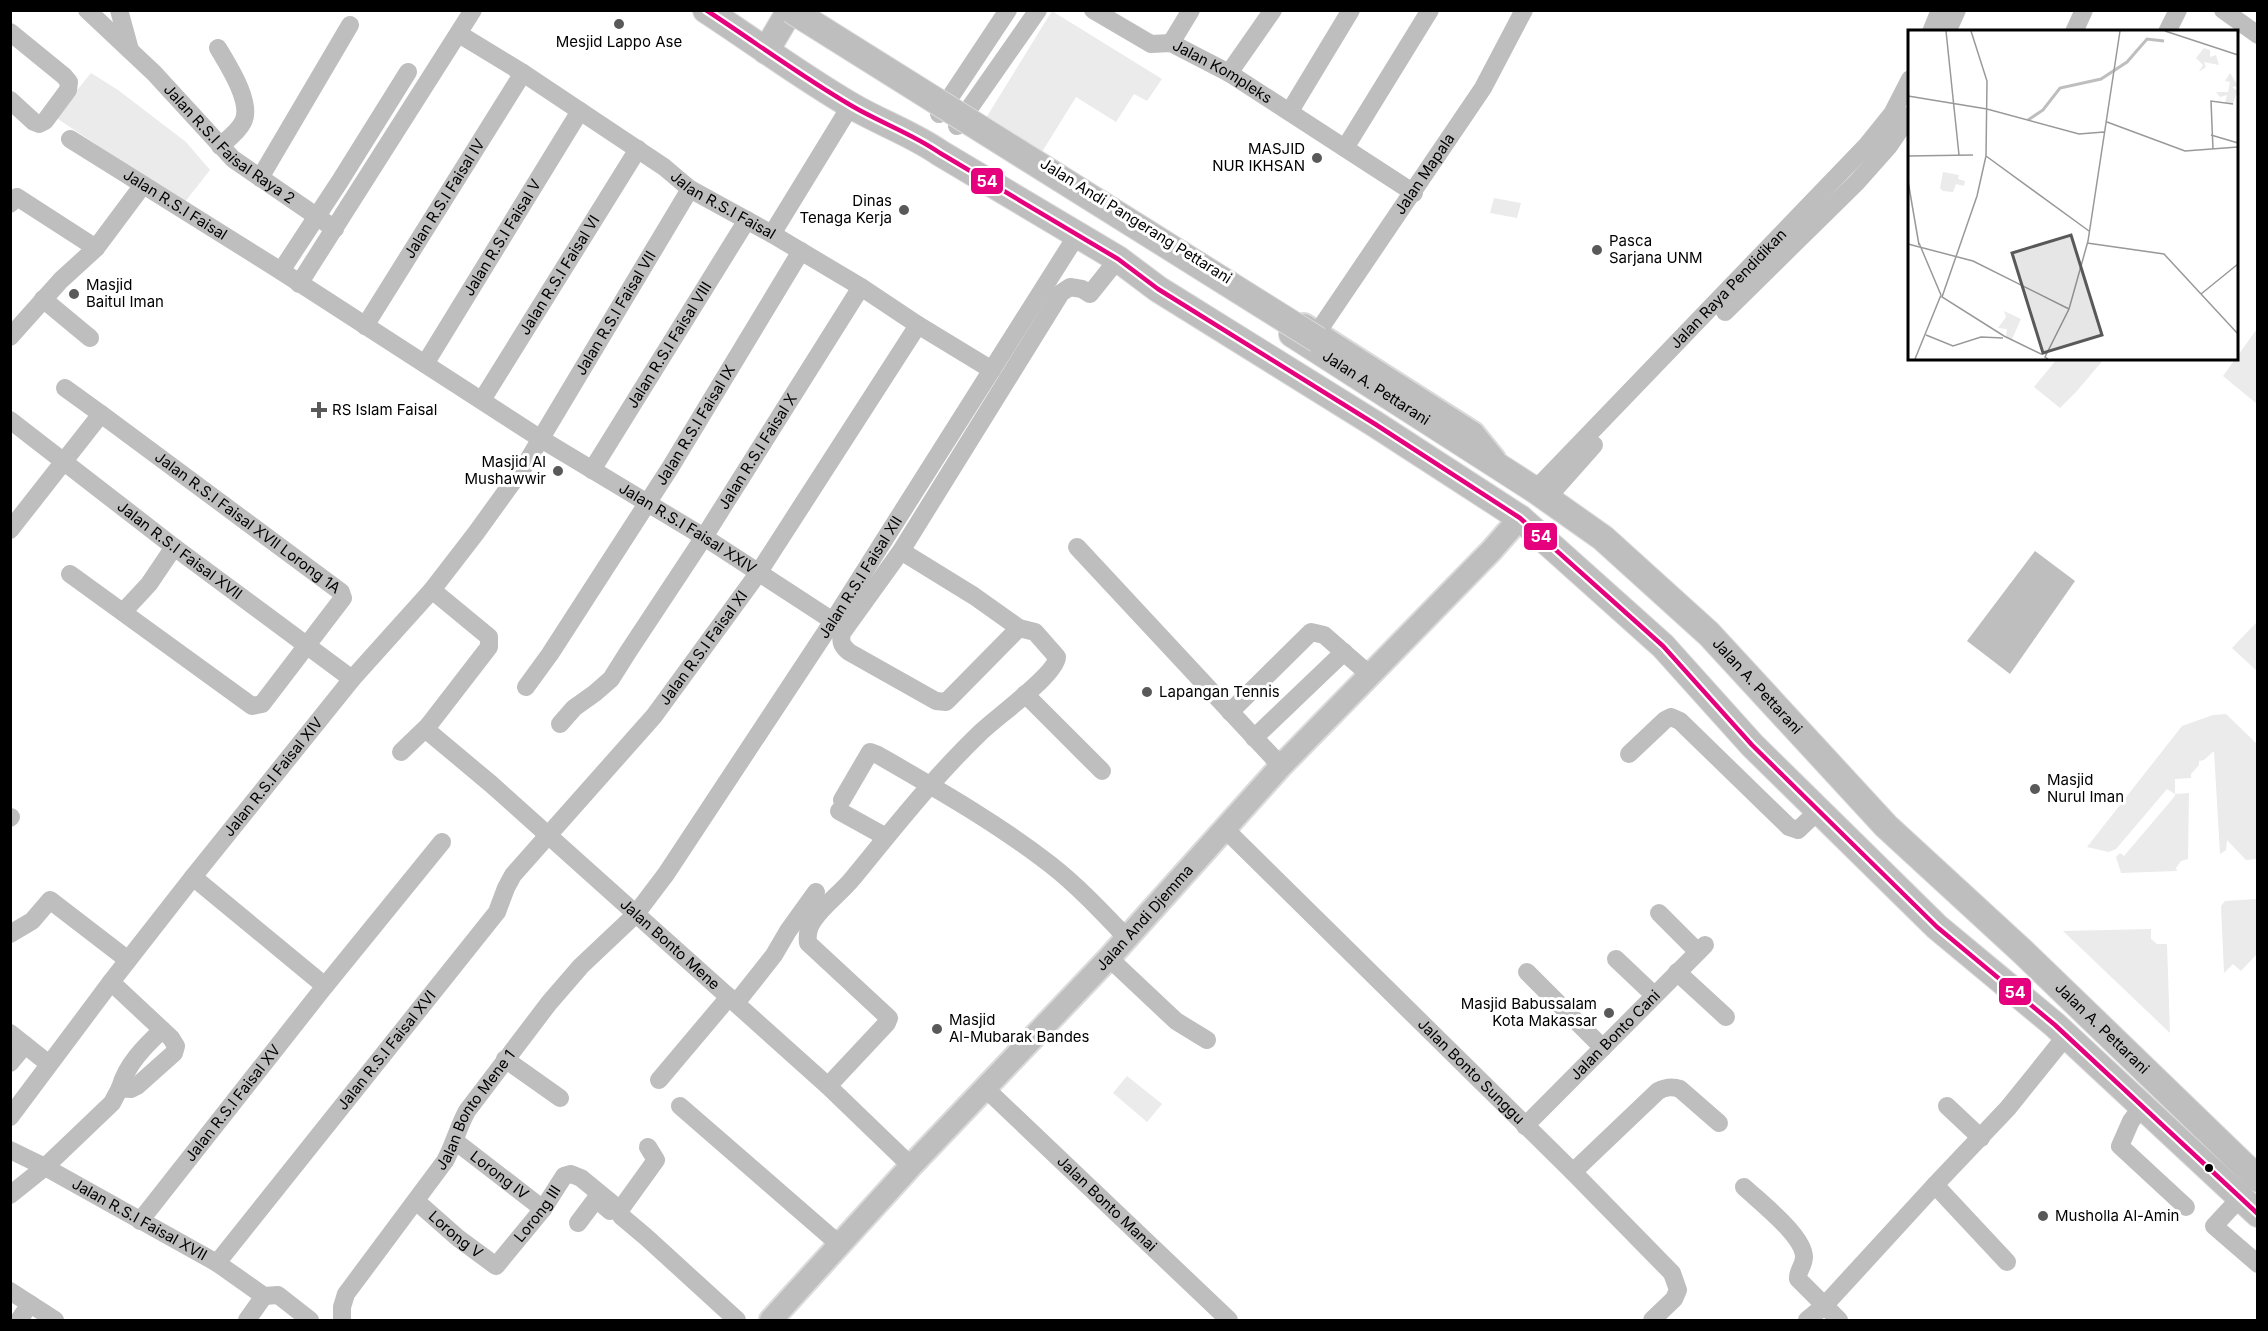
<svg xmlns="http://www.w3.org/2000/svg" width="2268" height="1331" font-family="Inter,sans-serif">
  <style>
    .green { fill: #ebebeb }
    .water { fill: #bebebe }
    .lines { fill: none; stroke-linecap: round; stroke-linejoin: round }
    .major-casing { stroke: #dbdbdb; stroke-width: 26 }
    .highway-casing { stroke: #dbdbdb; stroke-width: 28 }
    .minor { stroke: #bebebe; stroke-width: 18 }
    .major { stroke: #bebebe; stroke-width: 22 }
    .highway { stroke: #bebebe; stroke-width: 26 }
    .highway-bridge-casing { stroke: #dbdbdb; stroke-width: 28; stroke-linecap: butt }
    .highway-bridge { stroke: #bebebe; stroke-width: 26 }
    .bus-1-casing { stroke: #fff; stroke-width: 9 }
    .bus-1 { stroke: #e5007d; stroke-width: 4.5 }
    .poi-dot { fill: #595959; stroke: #fff; stroke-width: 2 }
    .bus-dot { fill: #000; stroke: #fff; stroke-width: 2 }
    .labels { text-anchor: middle; stroke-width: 6; stroke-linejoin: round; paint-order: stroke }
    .poi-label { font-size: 15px; fill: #000; stroke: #fff; text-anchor: start }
    .street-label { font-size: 15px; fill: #000; stroke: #fff }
    .inset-river { fill: none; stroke: #bebebe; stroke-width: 3 }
    .inset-road { fill: none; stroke: #999; stroke-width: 1.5 }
    .view { fill: #595959; fill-opacity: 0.15; stroke: #595959; stroke-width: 3 }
    .inset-edge { fill: none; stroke: #000; stroke-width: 3 }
    .line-badge { stroke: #fff; stroke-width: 2 }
    .badge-label { font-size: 16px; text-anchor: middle; font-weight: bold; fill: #fff }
  </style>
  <rect width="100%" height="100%" fill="#fff"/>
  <g class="green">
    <path d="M1052 11 1162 79 1147 101 1134 94 1116 122 1076 97 1042 152 986 118Z"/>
    <path d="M91 73 118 90 186 142 210 170 184 203 55 117Z"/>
    <path d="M1494 198 1521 203 1517 218 1490 213Z"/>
    <path d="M2257 329V404L2223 376Z"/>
    <path d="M2057 359H2104L2076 392 2060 408 2034 387Z"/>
    <path d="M2257 622V671L2232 648Z"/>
    <path d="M2226 714 2257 744V859L2246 860 2227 840 2226 850 2220 854 2214 751 2204 760 2199 761V765L2191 774V778L2175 779V794L2189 793 2188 859 2181 861 2176 868 2177 871 2121 873 2116 857 2120 853 2124 856 2175 796V794L2167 789 2116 849 2109 852 2087 847 2182 726 2213 715Z"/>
    <path d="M2257 899V954L2241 971 2233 964 2224 973 2221 906 2225 901Z"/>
    <path d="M2151 929V939L2157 944H2167L2170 1033 2063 931Z"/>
    <path d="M1127 1076 1162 1104 1147 1122 1113 1093Z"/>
  </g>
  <path class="water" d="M2035 551 2075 581 2010 674 1967 641Z"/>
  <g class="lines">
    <defs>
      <g id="major">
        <path d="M1304 325 1473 433 1494 459"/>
        <path id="s26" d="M771 1320 911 1166 1109 958 1281 766 1491 551 1520 518"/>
      </g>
      <g id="highway">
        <path d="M706 10C755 42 802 77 852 106 881 123 913 134 940 153L1118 259 1158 289 1375 424 1520 518 1663 646 1752 745 1937 927 2055 1025 2258 1214"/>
        <path d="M766 51 786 17"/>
        <path id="s27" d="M1292 334 1535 490 1603 538 1709 634 1886 826 2023 952 2258 1179"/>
      </g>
    </defs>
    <use href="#major" class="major-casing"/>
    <use href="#highway" class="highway-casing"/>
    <g class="minor">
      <path id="s1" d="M87 10 154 73 233 159 335 229"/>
      <path d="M119 10 130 50"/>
      <path id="s2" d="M1093 10 1151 44 1171 43 1229 73 1414 193"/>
      <path d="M2223 10 2258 35"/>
      <path d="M10 32 64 76 69 82 68 90 45 121 39 124 34 122 10 100"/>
      <path d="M1931 32 1940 10"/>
      <path d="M1947 32 1957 10"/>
      <path d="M2074 32 2084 10"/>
      <path d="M2167 32 2178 10"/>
      <path id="s3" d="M459 34 523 73 664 167 690 189 772 234 861 287 918 325 992 370"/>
      <path d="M1171 43 1191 10"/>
      <path d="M218 48C228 65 253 103 243 122 238 132 228 139 220 146"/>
      <path d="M1229 73 1273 10"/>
      <path d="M1290 111 1351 10"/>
      <path d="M939 114 1008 10"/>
      <path d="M957 126 1038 10"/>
      <path id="s4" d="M70 139 281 271 541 439 704 537 833 621"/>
      <path d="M1345 148 1430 10"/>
      <path d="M260 178 350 25"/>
      <path d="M10 204 17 197 96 248"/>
      <path d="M772 234 851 105"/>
      <path d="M281 271 340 181 408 72"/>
      <path d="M299 284 473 10"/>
      <path d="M43 299 90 338"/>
      <path d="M1725 312 1857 182 1889 146 1910 115"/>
      <path id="s5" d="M365 326 523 73"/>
      <path id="s6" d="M1317 333 1483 88 1524 10"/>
      <path d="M10 337 61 280 96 248 143 185"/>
      <path id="s7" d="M425 364 580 111"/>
      <path d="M65 388 101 414"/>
      <path id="s8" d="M482 400 638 149"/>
      <path id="s9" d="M10 420 174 547 352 679"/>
      <path id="s10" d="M592 470 747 220"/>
      <path id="s11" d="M1535 490 1867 145 1892 114 1910 79"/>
      <path d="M1547 498 1594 445"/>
      <path id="s12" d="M10 530 101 414 341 592 343 598 262 704 252 706 70 574"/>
      <path d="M1077 547 1281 766"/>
      <path d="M901 551 974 596 1019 628"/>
      <path d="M123 612 149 584 174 547"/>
      <path id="s13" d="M526 687 550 654 670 468 801 251"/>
      <path d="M1025 694 1102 771"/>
      <path d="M1230 712 1311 632 1324 635 1370 675"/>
      <path id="s14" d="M560 724 574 708 595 693 611 679 628 652 704 537 861 287"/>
      <path id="s15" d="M428 726 430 733 491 784 828 1086 911 1166"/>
      <path d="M1254 738 1344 652"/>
      <path d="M401 752 428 726 489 647V637L432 590"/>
      <path d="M1629 754 1665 720 1671 717 1680 721 1789 827 1798 830 1819 810"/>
      <path d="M842 800 870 752 878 755C937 789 997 823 1051 865 1079 887 1103 913 1127 938"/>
      <path d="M839 811 886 837"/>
      <path d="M10 818 11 817"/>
      <path id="s16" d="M1226 830 1573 1172 1672 1273 1678 1290 1674 1299 1652 1320"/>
      <path d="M1659 913 1698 952"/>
      <path d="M10 934 32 921 50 900 128 960"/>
      <path d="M1109 958 1176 1021 1207 1040"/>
      <path d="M1616 959 1654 995"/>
      <path d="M1527 972 1603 1048"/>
      <path d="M1677 972 1726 1017"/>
      <path d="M325 986 442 842"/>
      <path d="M736 1003 774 955 788 931 816 892"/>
      <path d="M10 1033 49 1064"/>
      <path d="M505 1059 560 1098"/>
      <path d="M10 1063 25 1045"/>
      <path d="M659 1080 729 997"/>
      <path d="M828 1086 887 1023 889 1018 808 943C807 935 808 928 813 921 823 905 841 893 853 878 894 828 934 777 980 733 996 717 1056 675 1057 657L1035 632 1019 628 950 698 946 702 936 701 849 652C842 646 840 642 842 633L901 551 1061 293 1070 287 1082 289 1090 294 1118 259"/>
      <path d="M120 1088C126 1065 145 1046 162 1030"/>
      <path id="s17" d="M985 1088 1229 1320"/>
      <path d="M680 1106 840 1245"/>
      <path d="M1947 1106 1981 1138"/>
      <path d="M2142 1107 2131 1121 2120 1146 2186 1207"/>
      <path id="s18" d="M10 1117 111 982 193 877 352 679 432 590 476 533 525 465 690 189"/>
      <path id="s19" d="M1525 1126 1705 945"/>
      <path id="s20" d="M455 1141 543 1209"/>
      <path id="s21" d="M10 1150 45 1167 217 1263 264 1296"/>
      <path d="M1573 1172 1658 1091C1666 1087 1672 1086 1680 1089L1719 1123"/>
      <path d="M1935 1185 2007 1262"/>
      <path d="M1744 1187C1760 1202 1804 1236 1804 1257 1804 1266 1797 1271 1798 1279L1839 1320"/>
      <path d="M10 1195 45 1167 112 1103 120 1088 131 1089 137 1086 174 1053 176 1046 171 1038 111 982"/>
      <path d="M2240 1198 2214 1226 2258 1264"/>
      <path id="s22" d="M416 1201 458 1238 496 1266 543 1209 564 1176 571 1174 581 1178 620 1210 621 1216 646 1237 737 1320"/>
      <path d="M620 1210 656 1160 648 1147"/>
      <path id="s23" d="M140 1221 325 986 193 877"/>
      <path d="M578 1223 596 1199 610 1211"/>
      <path id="s24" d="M217 1263 497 912 506 888 513 875 654 716 759 572 918 325"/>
      <path d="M10 1291 55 1320"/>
      <path d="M264 1296 278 1295 310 1320"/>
      <path d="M19 1320 30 1304"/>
      <path d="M247 1320 264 1296"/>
      <path id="s25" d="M342 1320V1307L346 1294 445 1161C454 1145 458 1127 467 1111L549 1003 581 966 635 915 666 874 833 621 1077 235"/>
      <path d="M1807 1320 1824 1306 1935 1185 2008 1108 2066 1036"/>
    </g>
    <use href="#major" class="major"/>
    <use href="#highway" class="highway"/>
    <defs>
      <path id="highway-bridge" d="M791 10 1318 340"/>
    </defs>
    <use href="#highway-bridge" class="highway-bridge-casing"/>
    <use href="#highway-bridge" class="highway-bridge"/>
    <defs>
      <path id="bus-1" d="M706 10C755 42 802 77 852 106 881 123 913 134 940 153L1118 259 1158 289 1375 424 1520 518 1663 646 1752 745 1937 927 2055 1025 2258 1214"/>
    </defs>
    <use href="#bus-1" class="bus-1-casing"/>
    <use href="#bus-1" class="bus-1"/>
  </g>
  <g class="poi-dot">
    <circle cx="619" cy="24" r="6"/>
    <circle cx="1317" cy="158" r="6"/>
    <circle cx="904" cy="210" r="6"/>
    <circle cx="1597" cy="250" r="6"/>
    <circle cx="74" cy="294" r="6"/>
    <path d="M316 401h6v6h6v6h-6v6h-6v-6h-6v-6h6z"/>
    <circle cx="558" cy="471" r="6"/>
    <circle cx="1147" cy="692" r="6"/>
    <circle cx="2035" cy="789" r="6"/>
    <circle cx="1609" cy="1013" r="6"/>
    <circle cx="937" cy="1029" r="6"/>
    <circle cx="2043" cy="1216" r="6"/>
  </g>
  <circle class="bus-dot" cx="2209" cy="1168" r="5"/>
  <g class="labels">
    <g class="poi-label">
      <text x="619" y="47" text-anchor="middle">Mesjid Lappo Ase</text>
      <text x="1305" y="154" text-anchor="end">MASJID<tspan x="1305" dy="17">NUR IKHSAN</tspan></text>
      <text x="892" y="206" text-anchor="end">Dinas<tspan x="892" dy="17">Tenaga Kerja</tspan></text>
      <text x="1609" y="246">Pasca<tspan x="1609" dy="17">Sarjana UNM</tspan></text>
      <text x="86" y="290">Masjid<tspan x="86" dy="17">Baitul Iman</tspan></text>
      <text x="332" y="415">RS Islam Faisal</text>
      <text x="546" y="467" text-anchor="end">Masjid Al<tspan x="546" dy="17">Mushawwir</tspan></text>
      <text x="1159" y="697">Lapangan Tennis</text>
      <text x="2047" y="785">Masjid<tspan x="2047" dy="17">Nurul Iman</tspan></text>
      <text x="1597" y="1009" text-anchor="end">Masjid Babussalam<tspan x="1597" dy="17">Kota Makassar</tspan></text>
      <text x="949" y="1025">Masjid<tspan x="949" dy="17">Al-Mubarak Bandes</tspan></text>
      <text x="2055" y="1221">Musholla Al-Amin</text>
    </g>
    <g class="street-label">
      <text dy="5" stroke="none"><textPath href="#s2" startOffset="146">Jalan Kompleks</textPath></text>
      <text dy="5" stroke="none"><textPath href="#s1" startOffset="196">Jalan R.S.I Faisal Raya 2</textPath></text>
      <text dy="5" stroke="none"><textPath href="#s6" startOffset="192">Jalan Mapala</textPath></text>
      <text dy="5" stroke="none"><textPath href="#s5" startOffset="150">Jalan R.S.I Faisal IV</textPath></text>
      <text dy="5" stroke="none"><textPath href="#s3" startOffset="315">Jalan R.S.I Faisal</textPath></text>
      <text dy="5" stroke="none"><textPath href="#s4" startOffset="124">Jalan R.S.I Faisal</textPath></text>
      <text transform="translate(1136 221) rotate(32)" y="5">Jalan Andi Pangerang Pettarani</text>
      <text dy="5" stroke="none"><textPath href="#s7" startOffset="148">Jalan R.S.I Faisal V</textPath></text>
      <text dy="5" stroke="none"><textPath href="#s8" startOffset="147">Jalan R.S.I Faisal VI</textPath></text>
      <text dy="5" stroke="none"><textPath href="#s11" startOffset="279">Jalan Raya Pendidikan</textPath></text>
      <text dy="5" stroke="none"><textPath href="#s18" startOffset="1008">Jalan R.S.I Faisal VII</textPath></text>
      <text dy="5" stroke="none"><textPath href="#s10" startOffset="147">Jalan R.S.I Faisal VIII</textPath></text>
      <text dy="5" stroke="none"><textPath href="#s27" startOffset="100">Jalan A. Pettarani</textPath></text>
      <text dy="5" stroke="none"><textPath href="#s13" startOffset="312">Jalan R.S.I Faisal IX</textPath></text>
      <text dy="5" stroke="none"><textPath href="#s14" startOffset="339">Jalan R.S.I Faisal X</textPath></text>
      <text dy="5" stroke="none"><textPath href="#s12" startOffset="330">Jalan R.S.I Faisal XVII Lorong 1A</textPath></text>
      <text dy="5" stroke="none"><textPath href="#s4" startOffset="730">Jalan R.S.I Faisal XXIV</textPath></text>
      <text dy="5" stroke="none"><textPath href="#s9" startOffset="214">Jalan R.S.I Faisal XVII</textPath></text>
      <text dy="5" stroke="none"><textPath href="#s25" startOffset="912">Jalan R.S.I Faisal XII</textPath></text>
      <text dy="5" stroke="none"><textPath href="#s24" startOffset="786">Jalan R.S.I Faisal XI</textPath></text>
      <text dy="5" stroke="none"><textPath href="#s27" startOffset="586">Jalan A. Pettarani</textPath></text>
      <text dy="5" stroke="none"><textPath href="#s18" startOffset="430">Jalan R.S.I Faisal XIV</textPath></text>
      <text dy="5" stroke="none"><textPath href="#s26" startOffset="549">Jalan Andi Djemma</textPath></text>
      <text dy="5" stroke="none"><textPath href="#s15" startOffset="327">Jalan Bonto Mene</textPath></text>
      <text dy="5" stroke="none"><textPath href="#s27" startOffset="1072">Jalan A. Pettarani</textPath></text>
      <text dy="5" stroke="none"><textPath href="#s19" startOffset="128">Jalan Bonto Cani</textPath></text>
      <text dy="5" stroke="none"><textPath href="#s24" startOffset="272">Jalan R.S.I Faisal XVI</textPath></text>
      <text dy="5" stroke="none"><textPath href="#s16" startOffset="344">Jalan Bonto Sunggu</textPath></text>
      <text dy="5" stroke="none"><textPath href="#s23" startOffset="150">Jalan R.S.I Faisal XV</textPath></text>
      <text dy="5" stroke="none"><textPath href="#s25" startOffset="252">Jalan Bonto Mene 1</textPath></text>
      <text dy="5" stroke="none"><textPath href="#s20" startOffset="56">Lorong IV</textPath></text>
      <text dy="5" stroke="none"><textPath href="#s17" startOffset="168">Jalan Bonto Manai</textPath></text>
      <text dy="5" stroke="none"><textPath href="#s22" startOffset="170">Lorong III</textPath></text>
      <text dy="5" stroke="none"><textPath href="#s21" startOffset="147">Jalan R.S.I Faisal XVII</textPath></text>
      <text dy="5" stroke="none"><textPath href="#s22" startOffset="52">Lorong V</textPath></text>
    </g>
  </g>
  <g transform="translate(1908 30)">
    <rect width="330" height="330" fill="#fff"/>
    <path d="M296 18 302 20V27L308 25 311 35 296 32 298 37 291 42 295 35 288 28ZM322 43 330 56 324 57 329 61 325 74 317 73 319 65 312 67 308 62H320L322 52 317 51ZM35 142 51 145 50 149 57 151 56 156 48 154 45 162 35 161 32 158ZM96 281 113 289 104 309 98 306 99 299 90 298 98 287Z" fill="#ebebeb"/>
    <path class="inset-river" d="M120 90 135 80 152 58 193 49 219 32 239 9 256 11"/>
    <path class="inset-road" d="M38 1 51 125M63 1 79 51 78 126 69 166 34 267 96 306 133 324 139 323M257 1 330 25M0 66 79 79 171 104 196 102M199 92 277 121 330 117M303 105 330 113M305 119 303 71 325 74M0 126 65 125M78 126 181 201M0 151 11 215M11 213 33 265M179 213 256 224 330 304M0 214 65 231 161 279M293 264 330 234M18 305 45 316 73 307 95 308M7 329 33 265M140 329 137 327 161 279 180 211 212 1"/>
    <path class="view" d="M163 205 194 305 135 323 104 223Z"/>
    <rect width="330" height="330" class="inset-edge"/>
  </g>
  <g class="line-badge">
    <rect x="970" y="167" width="34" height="28" rx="6" fill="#e5007d"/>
    <rect x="1523" y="522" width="35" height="29" rx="6" fill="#e5007d"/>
    <rect x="1998" y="977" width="34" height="29" rx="6" fill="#e5007d"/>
  </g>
  <g class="badge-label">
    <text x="987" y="187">54</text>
    <text x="1541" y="542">54</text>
    <text x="2015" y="998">54</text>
  </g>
  <rect width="2268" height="1331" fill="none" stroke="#000000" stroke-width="24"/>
</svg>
